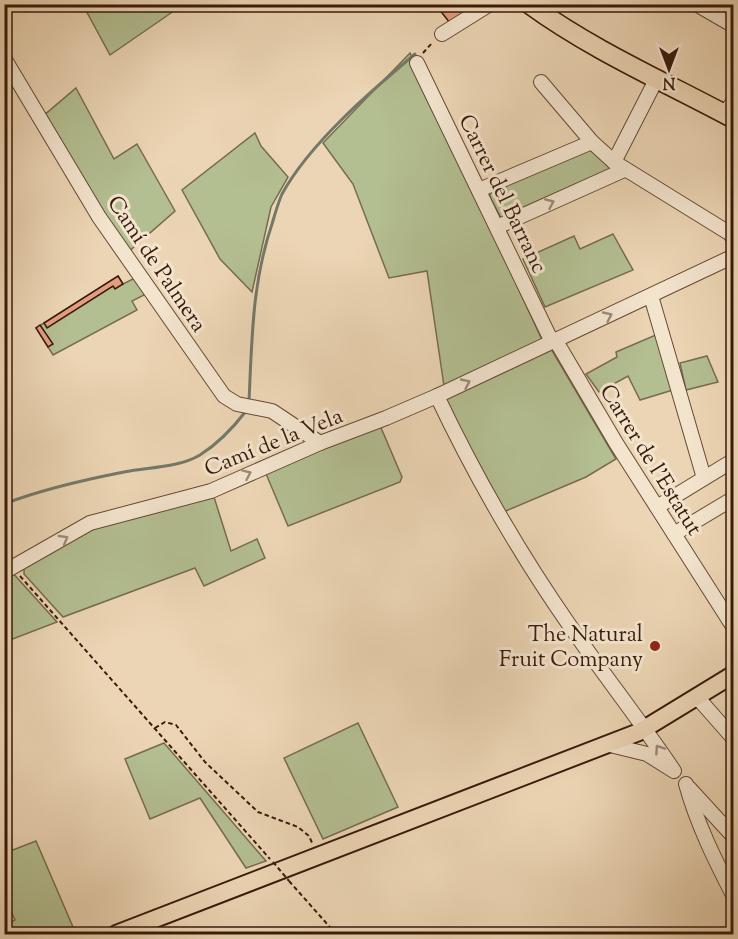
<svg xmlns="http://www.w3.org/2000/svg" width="738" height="939" font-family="'Sorts Mill Goudy',serif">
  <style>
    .green { fill: #b3be91; stroke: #766c4e; stroke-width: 1.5 }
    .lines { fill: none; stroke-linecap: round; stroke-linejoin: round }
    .stream { stroke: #737969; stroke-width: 3 }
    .building { fill: #e39e80; stroke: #391a0b; stroke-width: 1.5 }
    .minor-casing { stroke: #664935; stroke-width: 16 }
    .major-casing { stroke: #391a0b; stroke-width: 20 }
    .highway-casing { stroke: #391a0b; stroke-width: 21 }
    .path { stroke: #391a0b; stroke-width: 2; stroke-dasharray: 4.5 3; stroke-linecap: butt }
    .minor { stroke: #f3e4ce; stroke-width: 14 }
    .major { stroke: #ecd5b4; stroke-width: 16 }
    .highway { stroke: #ecd5b4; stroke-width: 18 }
    .path-bridge { stroke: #391a0b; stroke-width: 2; stroke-dasharray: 4.5 3; stroke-linecap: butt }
    .oneway { stroke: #9f8976 }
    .poi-dot { fill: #8f2418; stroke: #f3e4ce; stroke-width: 2 }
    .labels { text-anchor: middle; stroke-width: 6; stroke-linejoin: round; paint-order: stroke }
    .street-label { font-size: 22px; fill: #391a0b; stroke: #f3e4ce }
    .poi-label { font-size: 22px; fill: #391a0b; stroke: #f3e4ce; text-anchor: end }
  </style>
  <rect width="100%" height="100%" fill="#ecd5b4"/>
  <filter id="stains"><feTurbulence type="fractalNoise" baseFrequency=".00333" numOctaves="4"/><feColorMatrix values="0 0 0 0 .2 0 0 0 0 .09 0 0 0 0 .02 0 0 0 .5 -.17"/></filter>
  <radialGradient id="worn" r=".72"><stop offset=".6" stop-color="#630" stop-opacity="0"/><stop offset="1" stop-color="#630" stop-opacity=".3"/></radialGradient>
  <g class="green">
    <path d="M184 4 110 55 83 5V4Z"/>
    <path d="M410 53 543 342 444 386 427 271 389 278 353 184 323 143Z"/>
    <path d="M76 88 114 159 137 144 175 211 127 253 42 117Z"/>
    <path d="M255 133 261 146 288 177 271 207 252 292 220 259 182 190Z"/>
    <path d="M584 149 595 150 610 169 501 218 490 197V192Z"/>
    <path d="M613 234 633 270 545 307 523 259 574 236 580 249Z"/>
    <path d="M118 276 123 284 135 278 146 294 132 301 137 310 53 355 36 328Z"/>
    <path d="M658 334 673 390 640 400 628 376 599 392 586 374 617 357 616 352Z"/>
    <path d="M550 347 616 459 586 477 501 513 442 400Z"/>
    <path d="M707 356 718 382 686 390 680 363Z"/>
    <path d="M379 423 402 477 400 482 288 526 264 469Z"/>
    <path d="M214 497 231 551 257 539 265 558 204 586 195 568 63 617 24 574V566L85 528Z"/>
    <path d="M11 571 57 622 5 642 4 575Z"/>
    <path d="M358 723 398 807 323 839 284 758Z"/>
    <path d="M164 743 266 861 246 868 200 798 150 819 125 759Z"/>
    <path d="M36 841 76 934H5V925L15 920 5 899V853Z"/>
  </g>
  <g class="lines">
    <g class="stream">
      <path d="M249 401C252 339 252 283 272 224 275 214 278 203 282 194 310 143 371 91 415 54"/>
      <path d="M4 504C43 489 83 480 124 472 149 467 178 468 200 455 219 443 233 428 246 411"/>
    </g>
  </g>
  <g class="building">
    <path d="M435 4H479L450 23Z"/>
    <path d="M118 276 123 284 115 289 113 286 47 328 44 323Z"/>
    <path d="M40 325 53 344 48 347 36 328Z"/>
  </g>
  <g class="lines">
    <defs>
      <g id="minor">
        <path d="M696 4 734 26"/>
        <path d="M442 34 490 4"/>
        <path d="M4 58 99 217 224 396 237 404 272 411 320 443"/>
        <path d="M417 63 552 342"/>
        <path d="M541 82 592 142 614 162 729 233 734 238"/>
        <path d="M725 114 734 100"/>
        <path d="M614 162 657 78"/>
        <path d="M479 190 592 142"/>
        <path d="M497 227 624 170"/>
        <path d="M651 296 704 478"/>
        <path d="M556 341 616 443 734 628"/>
        <path d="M437 396C475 476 519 553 570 626 604 675 641 722 674 771L647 754 606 744"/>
        <path d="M657 507 734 460"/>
        <path d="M674 534 734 498"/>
        <path d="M4 572 90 523 211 491 320 443 386 418 437 396 734 256"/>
        <path d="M697 697 734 739"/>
        <path d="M686 784C697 824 715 860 734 897"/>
        <path d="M689 788 734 837"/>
      </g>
      <path id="major" d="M116 934 639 732 734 674"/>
      <path id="highway" d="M529 4C592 50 665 82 734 119"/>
    </defs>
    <use href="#minor" class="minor-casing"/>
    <use href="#major" class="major-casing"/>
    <use href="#highway" class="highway-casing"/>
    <g class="path">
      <path d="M423 53 433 42"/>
      <path d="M20 576 270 859"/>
      <path d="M155 728 165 722 176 725 205 762 258 812 298 827 309 836 313 845"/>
      <path d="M289 881 336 934"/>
      <path d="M87 934 104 928"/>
    </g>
    <use href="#minor" class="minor"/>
    <use href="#major" class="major"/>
    <use href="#highway" class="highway"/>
    <path class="path-bridge" d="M273 862 289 881"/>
  </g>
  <defs><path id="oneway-chevron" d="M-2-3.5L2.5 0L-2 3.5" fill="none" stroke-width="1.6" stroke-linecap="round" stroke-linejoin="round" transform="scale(1.5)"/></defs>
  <g class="oneway">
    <use href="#oneway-chevron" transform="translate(550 203) rotate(-24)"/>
    <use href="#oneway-chevron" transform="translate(608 316) rotate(-25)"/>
    <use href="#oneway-chevron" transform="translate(466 383) rotate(-25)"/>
    <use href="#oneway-chevron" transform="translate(247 474) rotate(-24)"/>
    <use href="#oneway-chevron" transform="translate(64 539) rotate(-30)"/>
    <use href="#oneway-chevron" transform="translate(659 749) rotate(-124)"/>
  </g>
  <circle class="poi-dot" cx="655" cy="646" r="6"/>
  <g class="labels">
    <g class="street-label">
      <text transform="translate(504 193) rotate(64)" y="8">Carrer del Barranc</text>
      <text transform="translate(158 263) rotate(56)" y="8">Camí de Palmera</text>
      <text transform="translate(273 441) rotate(-22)" y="8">Camí de la Vela</text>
      <text transform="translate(652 459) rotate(58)" y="8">Carrer de l'Estatut</text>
    </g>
    <g class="poi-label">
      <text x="643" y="641">The Natural<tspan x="643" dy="25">Fruit Company</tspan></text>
    </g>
  </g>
  <rect width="738" height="939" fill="none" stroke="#ecd5b4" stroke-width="24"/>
  <rect x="6" y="6" width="726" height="927" fill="none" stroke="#391a0b" stroke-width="3"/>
  <rect x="12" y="12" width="714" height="915" fill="none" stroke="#391a0b" stroke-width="1.5"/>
  <g transform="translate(669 69) rotate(180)" stroke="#f3e4ce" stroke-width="4.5" paint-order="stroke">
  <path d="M0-4.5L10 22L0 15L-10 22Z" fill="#391a0b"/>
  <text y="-9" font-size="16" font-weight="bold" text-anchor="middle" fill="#391a0b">N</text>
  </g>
  <rect width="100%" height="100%" filter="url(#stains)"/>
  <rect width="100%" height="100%" fill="url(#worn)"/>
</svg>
